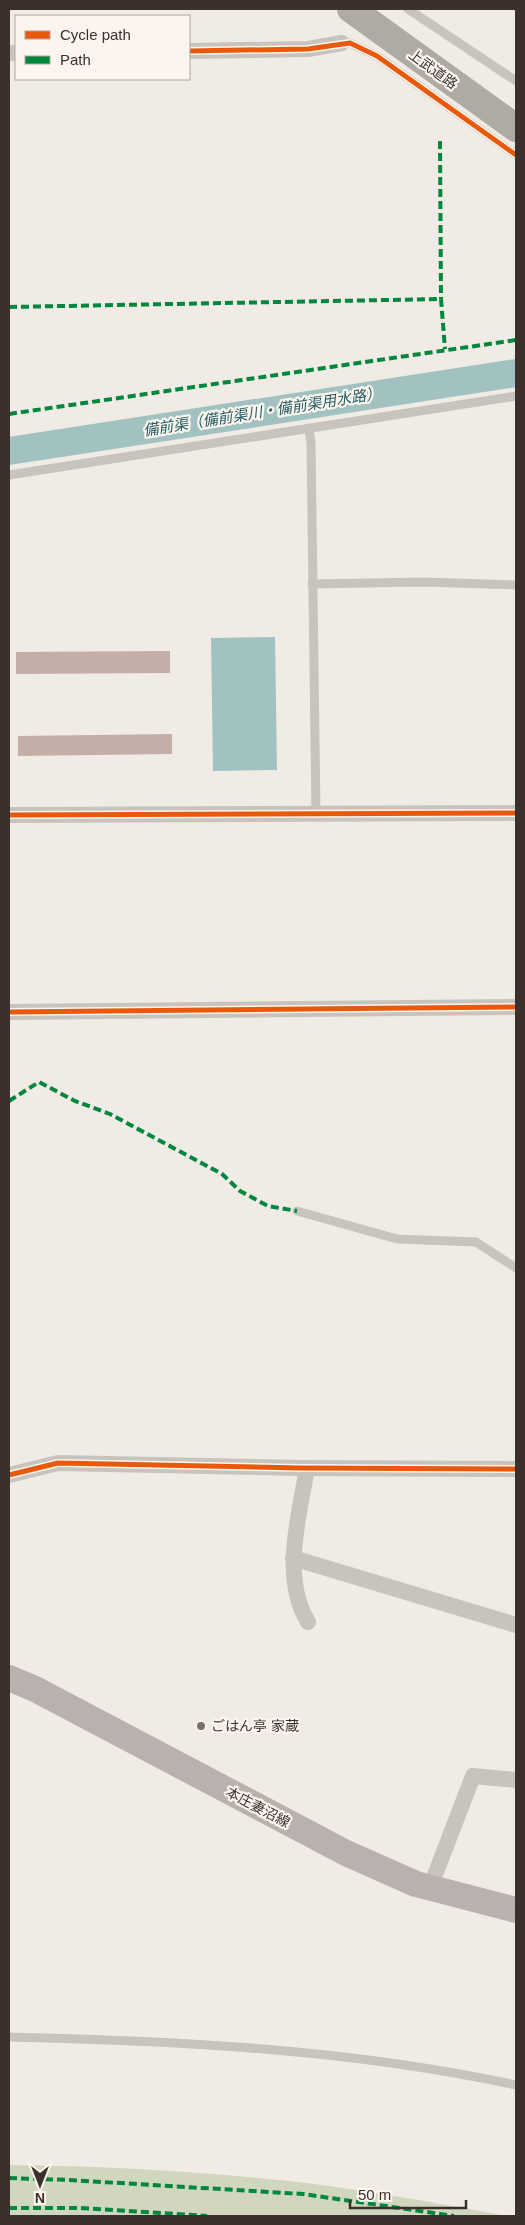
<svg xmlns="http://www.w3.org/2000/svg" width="525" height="2225" font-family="Helvetica,'Noto Sans JP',sans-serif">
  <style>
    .green { fill: #d1d6bf }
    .water { fill: #a1c2c1 }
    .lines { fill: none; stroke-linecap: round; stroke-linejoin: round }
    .river { stroke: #a1c2c1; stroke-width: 28 }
    .building { fill: #c3afa7 }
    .lane { stroke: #c9c3be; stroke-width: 9 }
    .street { stroke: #c9c3be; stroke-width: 16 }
    .primary { stroke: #b8b1ad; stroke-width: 26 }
    .highway { stroke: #afaaa4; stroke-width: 28 }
    .quiet { stroke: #00873e; stroke-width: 4; stroke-dasharray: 8 4; stroke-linecap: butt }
    .cycleway-casing { stroke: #fbf5ee; stroke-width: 8 }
    .cycleway { stroke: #e8590c; stroke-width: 5 }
    .poi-dot { fill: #7a716c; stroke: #fbf5ee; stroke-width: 2 }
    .labels { text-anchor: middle; stroke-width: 4.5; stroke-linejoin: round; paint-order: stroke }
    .street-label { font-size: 14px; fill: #3b302b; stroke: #fbf5ee }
    .poi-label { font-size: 14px; fill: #3b302b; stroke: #fbf5ee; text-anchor: start }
    .water-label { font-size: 15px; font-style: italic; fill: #1f5a5e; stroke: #fbf5ee }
  </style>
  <rect width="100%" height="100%" fill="#f0ebe5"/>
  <path class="green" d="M9 2165C103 2166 196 2171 289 2181 362 2189 435 2203 507 2216H9Z"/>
  <path class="water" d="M275 637 277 770 213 771 211 638Z"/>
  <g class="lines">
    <path class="river" d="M9 451 516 373"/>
  </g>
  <g class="building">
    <path d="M170 651V673L16 674V652Z"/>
    <path d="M172 734V754L18 756V736Z"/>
  </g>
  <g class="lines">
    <g class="lane">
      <path d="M408 9 516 81"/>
      <path d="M342 43H350L377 56 516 155"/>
      <path d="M309 429 311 443 316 815"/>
      <path d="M9 475 516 396"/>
      <path d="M312 584 423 582 516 585"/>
      <path d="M297 1211 397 1239 476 1242 516 1268"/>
      <path d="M9 2037C179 2041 349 2049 516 2085"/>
    </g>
    <g class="street">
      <path d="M189 51 308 49 342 43"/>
      <path d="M9 53H16"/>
      <path d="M9 815 516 813"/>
      <path d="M9 1012 516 1007"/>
      <path d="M307 1468C299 1516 281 1578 308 1622"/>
      <path d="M9 1475 58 1463 301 1468 516 1469"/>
      <path d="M293 1558 516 1625"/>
      <path d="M430 1888 473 1776 516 1780"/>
    </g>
    <path class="primary" d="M9 1678 35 1689 346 1853 416 1884 516 1910"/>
    <path class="highway" d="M351 9 516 128"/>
    <g class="quiet">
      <path d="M440 141 441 299"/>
      <path d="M9 307 441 299 445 349"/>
      <path d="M9 414 516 340"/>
      <path d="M9 1101 39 1082 75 1101 110 1114 222 1174 240 1191 268 1206 297 1211"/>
      <path d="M9 2178 69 2180 303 2194 454 2216"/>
      <path d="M9 2208H80L207 2216"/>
    </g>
    <defs>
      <g id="cycleway">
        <path d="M189 51 308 49 350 43 377 56 516 155"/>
        <path d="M9 815 516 813"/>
        <path d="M9 1012 516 1007"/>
        <path d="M9 1475 58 1463 301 1468 516 1469"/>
      </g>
    </defs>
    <use href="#cycleway" class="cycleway-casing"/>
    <use href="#cycleway" class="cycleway"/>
  </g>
  <circle class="poi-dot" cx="201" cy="1726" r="5"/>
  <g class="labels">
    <g class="street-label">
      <text transform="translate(433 69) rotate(36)" y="5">上武道路</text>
      <text transform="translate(258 1807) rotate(28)" y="5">本庄妻沼線</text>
    </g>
    <g class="poi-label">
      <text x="211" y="1731">ごはん亭 家蔵</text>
    </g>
    <g class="water-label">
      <text transform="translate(262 412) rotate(-9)" y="5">備前渠（備前渠川・備前渠用水路）</text>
    </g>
  </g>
  <rect width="525" height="2225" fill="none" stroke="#3b302b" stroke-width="20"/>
  <rect x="15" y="15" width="175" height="65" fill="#fbf5ee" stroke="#aea6a0"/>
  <rect x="25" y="31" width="25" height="8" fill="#e8590c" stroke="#aea6a0"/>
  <text x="60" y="40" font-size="15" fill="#3b302b">Cycle path</text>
  <rect x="25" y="56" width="25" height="8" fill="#00873e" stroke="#aea6a0"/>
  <text x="60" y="65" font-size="15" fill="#3b302b">Path</text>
  <g transform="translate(40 2185) rotate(180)" stroke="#fbf5ee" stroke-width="4" paint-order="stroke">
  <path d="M0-4L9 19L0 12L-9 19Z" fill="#3b302b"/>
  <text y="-8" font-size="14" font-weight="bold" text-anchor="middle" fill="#3b302b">N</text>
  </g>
  <path d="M350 2200v8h116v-8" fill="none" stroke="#3b302b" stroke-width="2.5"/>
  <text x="358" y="2200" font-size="15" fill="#3b302b" stroke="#fbf5ee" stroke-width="4" paint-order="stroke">50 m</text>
</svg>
